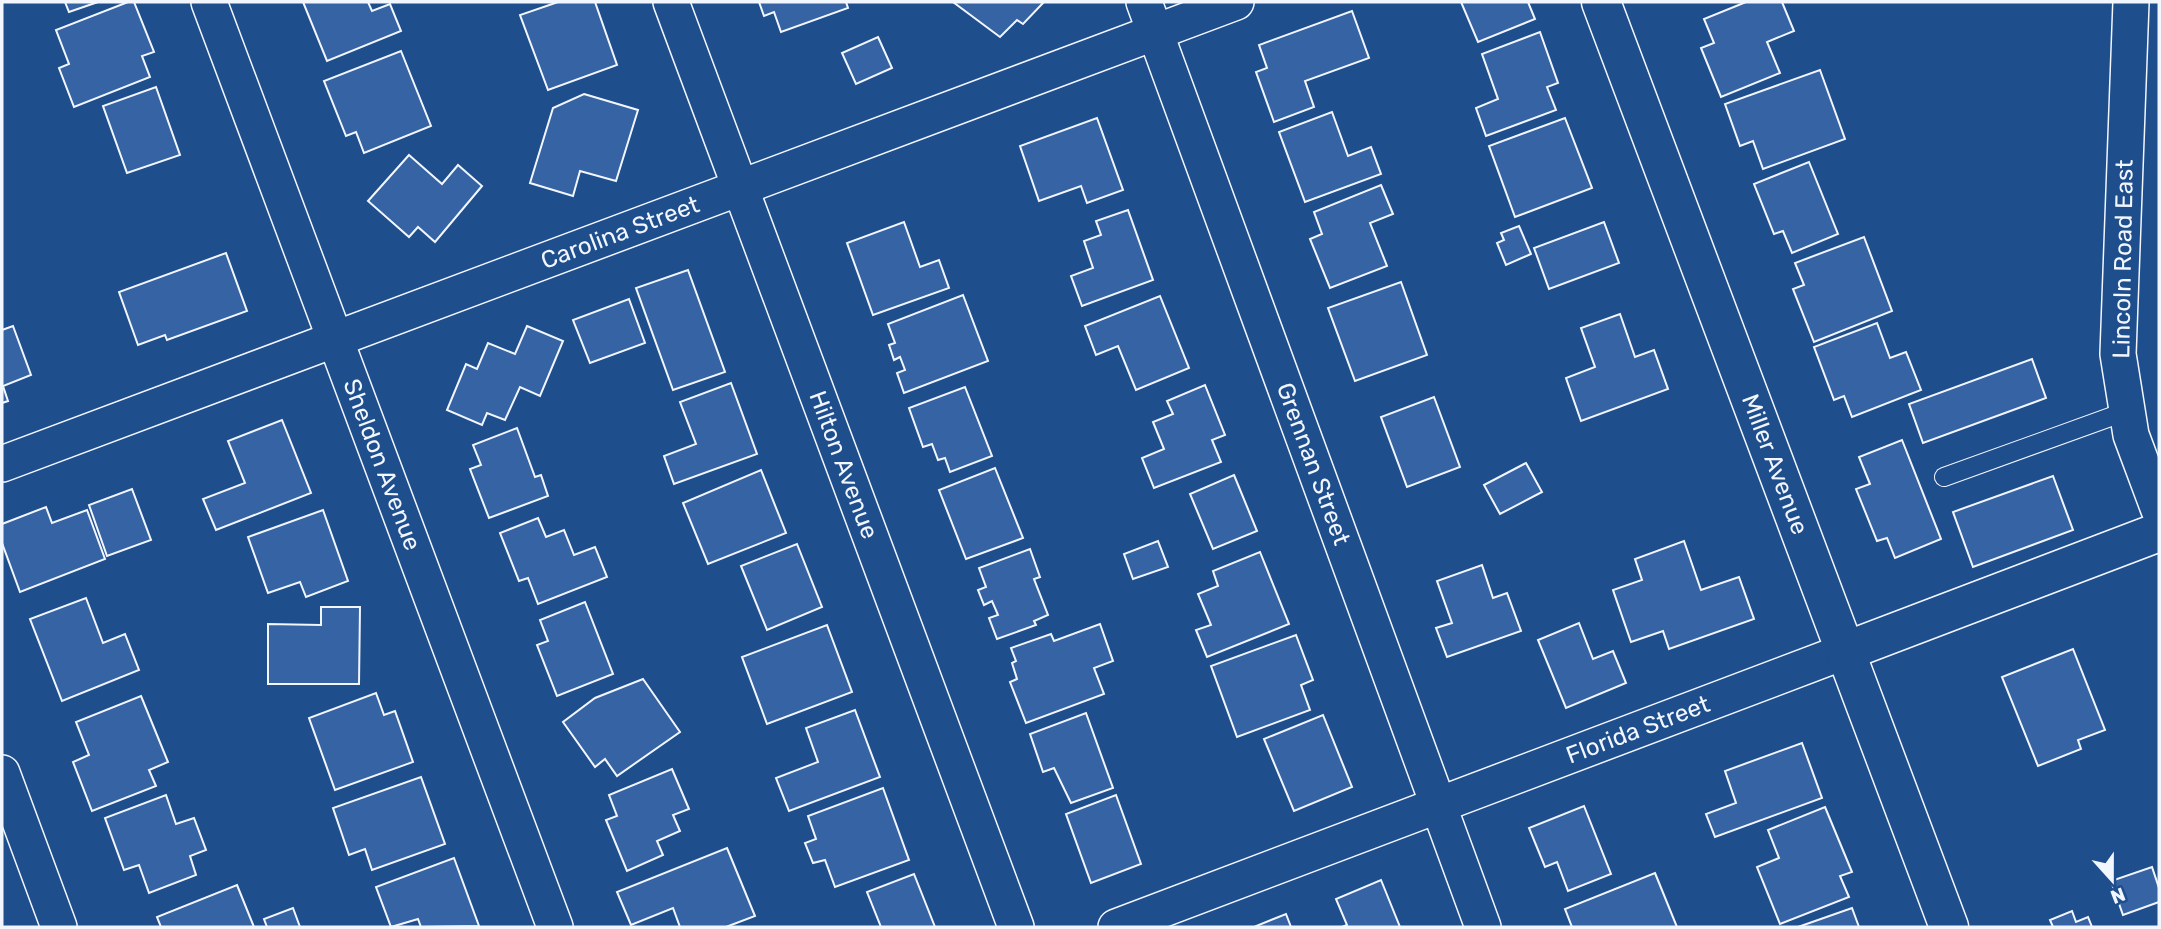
<svg xmlns="http://www.w3.org/2000/svg" width="2161" height="929" font-family="Rubik,sans-serif">
  <style>
    .building { fill: #3563a3; stroke: #f2f6ff; stroke-width: 2 }
    .lines { fill: none; stroke-linecap: round; stroke-linejoin: round }
    .service-casing { stroke: #f2f6ff; stroke-width: 20 }
    .minor-casing { stroke: #f2f6ff; stroke-width: 38 }
    .tertiary-casing { stroke: #f2f6ff; stroke-width: 41 }
    .service { stroke: #1f4e8c; stroke-width: 18 }
    .minor { stroke: #1f4e8c; stroke-width: 35 }
    .tertiary { stroke: #1f4e8c; stroke-width: 38 }
    .labels { text-anchor: middle; stroke-width: 5; stroke-linejoin: round; paint-order: stroke }
    .street-label { font-size: 24px; fill: #f2f6ff; stroke: #1f4e8c }
  </style>
  <rect width="100%" height="100%" fill="#1f4e8c"/>
  <g class="building">
    <path d="M65 2H98L69 12Z"/>
    <path d="M128 2H134L154 52 142 56 150 77 74 107 59 68 69 64 56 30Z"/>
    <path d="M303 2H368L372 11 390 4 401 31 327 61Z"/>
    <path d="M558 2H595L617 65 548 90 520 15Z"/>
    <path d="M759 2H846L848 8 781 32 774 12 764 16Z"/>
    <path d="M953 2H1044L1023 24 1017 20 1000 37Z"/>
    <path d="M1461 2H1528L1535 19 1478 42Z"/>
    <path d="M1746 2H1782L1794 31 1767 42 1780 73 1721 97 1701 48 1714 43 1704 19Z"/>
    <path d="M1352 11 1369 58 1305 81 1314 107 1274 122 1256 72 1267 68 1259 45Z"/>
    <path d="M1540 32 1558 83 1547 87 1556 110 1486 136 1476 108 1498 99 1482 54Z"/>
    <path d="M878 37 892 68 856 84 842 53Z"/>
    <path d="M401 51 431 126 364 153 356 132 346 136 324 81Z"/>
    <path d="M1820 70 1845 139 1763 169 1753 141 1740 146 1725 104Z"/>
    <path d="M156 87 180 155 127 173 103 106Z"/>
    <path d="M584 94 638 110 616 181 580 171 573 196 530 183 553 108Z"/>
    <path d="M1332 112 1348 156 1371 147 1381 174 1305 202 1279 132Z"/>
    <path d="M1097 118 1123 190 1087 203 1081 186 1039 201 1020 146Z"/>
    <path d="M1565 118 1592 188 1515 217 1489 146Z"/>
    <path d="M409 155 442 184 458 165 482 186 435 242 418 227 409 237 368 201Z"/>
    <path d="M1809 162 1838 234 1792 253 1783 231 1774 234 1754 184Z"/>
    <path d="M1381 185 1393 214 1370 223 1387 266 1330 288 1310 239 1322 234 1314 212Z"/>
    <path d="M1128 210 1153 280 1082 306 1071 276 1093 268 1084 241 1101 235 1096 221Z"/>
    <path d="M904 222 920 267 939 260 949 288 873 315 847 243Z"/>
    <path d="M1604 222 1619 263 1549 289 1534 248Z"/>
    <path d="M1519 226 1531 254 1506 265 1497 243 1504 240 1501 233Z"/>
    <path d="M1864 237 1892 311 1814 342 1793 289 1804 285 1795 263Z"/>
    <path d="M226 253 247 311 167 340 165 335 138 345 119 292Z"/>
    <path d="M688 270 725 372 673 390 636 288Z"/>
    <path d="M1401 282 1427 355 1355 381 1328 308Z"/>
    <path d="M963 295 988 361 904 393 897 373 905 370 900 357 894 360 889 345 895 343 888 324Z"/>
    <path d="M1160 296 1189 368 1136 390 1118 346 1096 355 1085 326Z"/>
    <path d="M629 299 645 343 590 363 573 320Z"/>
    <path d="M1620 314 1635 357 1654 350 1668 389 1581 421 1566 378 1595 367 1581 328Z"/>
    <path d="M1877 323 1890 358 1906 352 1921 390 1852 417 1844 396 1834 400 1814 347Z"/>
    <path d="M13 326 31 375 3 386 8 401 2 403V330Z"/>
    <path d="M527 326 563 341 540 396 520 387 505 420 487 413 482 425 447 410 466 364 477 369 488 343 515 354Z"/>
    <path d="M2032 359 2046 398 1923 443 1909 404Z"/>
    <path d="M731 383 757 454 674 484 664 456 696 444 680 402Z"/>
    <path d="M1205 385 1225 435 1212 440 1221 462 1154 488 1142 458 1164 449 1153 422 1173 414 1167 401Z"/>
    <path d="M965 387 992 456 950 472 945 458 938 460 932 444 923 447 909 408Z"/>
    <path d="M1434 397 1460 467 1407 487 1381 417Z"/>
    <path d="M282 420 311 493 216 530 203 499 245 483 228 441Z"/>
    <path d="M517 428 535 477 541 475 548 496 489 518 470 469 481 465 473 445Z"/>
    <path d="M1902 440 1941 539 1895 558 1887 538 1877 541 1856 489 1870 484 1859 457Z"/>
    <path d="M1526 463 1542 492 1500 514 1484 485Z"/>
    <path d="M995 468 1023 538 966 559 939 490Z"/>
    <path d="M761 470 786 533 708 564 683 503Z"/>
    <path d="M1234 475 1257 531 1213 549 1190 494Z"/>
    <path d="M2053 476 2073 530 1973 567 1953 512Z"/>
    <path d="M132 489 151 540 107 556 89 505Z"/>
    <path d="M46 507 52 523 87 510 105 559 20 592 2 543V524Z"/>
    <path d="M323 510 348 581 306 597 300 582 268 593 248 537Z"/>
    <path d="M538 518 546 537 564 530 574 555 595 547 607 577 538 604 528 578 519 581 500 533Z"/>
    <path d="M1158 541 1168 567 1133 579 1124 554Z"/>
    <path d="M1684 541 1701 590 1739 577 1754 619 1669 649 1663 631 1631 642 1613 590 1642 580 1635 559Z"/>
    <path d="M797 544 822 607 767 630 741 566Z"/>
    <path d="M1030 549 1040 577 1034 579 1048 615 1034 621 1036 625 997 639 989 618 998 615 992 601 984 605 978 590 986 587 979 568Z"/>
    <path d="M1260 552 1289 624 1207 657 1196 630 1211 625 1198 594 1218 586 1213 571Z"/>
    <path d="M1482 565 1493 598 1507 593 1521 631 1447 657 1436 628 1452 623 1437 581Z"/>
    <path d="M86 598 103 643 125 634 139 670 62 701 30 619Z"/>
    <path d="M585 602 613 674 557 696 537 645 548 641 540 620Z"/>
    <path d="M321 607H360L359 684H268V624L321 625Z"/>
    <path d="M1579 623 1593 659 1613 651 1626 683 1566 708 1538 640Z"/>
    <path d="M1100 624 1113 661 1094 668 1104 694 1026 723 1010 682 1017 679 1012 663 1016 661 1011 648 1051 634 1054 641Z"/>
    <path d="M827 625 852 692 767 724 742 657Z"/>
    <path d="M1296 635 1313 680 1301 685 1310 710 1237 737 1211 666Z"/>
    <path d="M2073 649 2105 730 2078 740 2081 749 2038 766 2002 677Z"/>
    <path d="M643 679 680 732 617 776 605 759 595 767 563 722 595 698Z"/>
    <path d="M376 693 384 715 395 711 413 762 335 790 309 718Z"/>
    <path d="M141 696 168 762 149 770 156 786 92 811 73 762 89 755 76 722Z"/>
    <path d="M855 710 880 777 789 811 776 778 818 762 806 728Z"/>
    <path d="M1086 713 1113 788 1071 803 1054 768 1043 772 1030 734Z"/>
    <path d="M1323 715 1352 787 1294 811 1264 739Z"/>
    <path d="M1802 743 1822 798 1715 837 1706 814 1736 803 1725 771Z"/>
    <path d="M672 769 689 809 673 815 680 831 657 841 663 855 627 871 606 820 617 816 609 795Z"/>
    <path d="M421 777 445 844 372 870 365 849 349 855 333 808Z"/>
    <path d="M883 788 909 860 835 887 825 860 813 863 805 843 816 839 808 816Z"/>
    <path d="M166 795 176 824 194 818 206 850 190 856 196 875 149 893 139 865 124 870 105 818Z"/>
    <path d="M1116 795 1141 864 1091 883 1066 814Z"/>
    <path d="M1584 806 1611 874 1568 891 1557 862 1545 867 1529 828Z"/>
    <path d="M1825 807 1852 872 1840 876 1849 897 1780 924 1757 867 1779 858 1768 830Z"/>
    <path d="M727 848 755 916 726 927H680L673 908 631 925 617 892Z"/>
    <path d="M454 858 479 926 421 927 418 919 391 927 376 887Z"/>
    <path d="M2152 867 2159 888V902L2123 915 2111 881Z"/>
    <path d="M1655 873 1677 927H1572L1565 909Z"/>
    <path d="M914 874 935 927H881L867 892Z"/>
    <path d="M1381 880 1400 927H1342L1347 925 1336 899Z"/>
    <path d="M237 885 254 927H161L157 917Z"/>
    <path d="M293 908 300 927H267L264 919Z"/>
    <path d="M1852 908 1859 927H1798Z"/>
    <path d="M2072 911 2076 922 2088 917 2092 927H2053L2050 920Z"/>
    <path d="M1286 914 1291 927H1257L1256 926Z"/>
  </g>
  <g class="lines">
    <defs>
      <path id="service" d="M1944 477 2127 411"/>
      <g id="minor">
        <path id="s1" d="M209 2 555 927"/>
        <path id="s2" d="M671 2 1016 927"/>
        <path id="s3" d="M1144 2 1483 927"/>
        <path d="M2131 2 2118 354 2131 435 2159 510"/>
        <path id="s4" d="M2 464 1236 2"/>
        <path d="M2 773 59 927"/>
        <path id="s5" d="M1116 927 1846 651"/>
      </g>
      <g id="tertiary">
        <path id="s6" d="M1601 2 1949 927"/>
        <path d="M1846 651 2159 532"/>
      </g>
    </defs>
    <use href="#service" class="service-casing"/>
    <use href="#minor" class="minor-casing"/>
    <use href="#tertiary" class="tertiary-casing"/>
    <use href="#service" class="service"/>
    <use href="#minor" class="minor"/>
    <use href="#tertiary" class="tertiary"/>
  </g>
  <g class="labels">
    <g class="street-label">
      <text dy="8" stroke="none"><textPath href="#s4" startOffset="660">Carolina Street</textPath></text>
      <text transform="translate(2123 259) rotate(-89)" y="8">Lincoln Road East</text>
      <text dy="8" stroke="none"><textPath href="#s2" startOffset="494">Hilton Avenue</textPath></text>
      <text dy="8" stroke="none"><textPath href="#s3" startOffset="492">Grennan Street</textPath></text>
      <text dy="8" stroke="none"><textPath href="#s6" startOffset="494">Miller Avenue</textPath></text>
      <text dy="8" stroke="none"><textPath href="#s1" startOffset="494">Sheldon Avenue</textPath></text>
      <text dy="8" stroke="none"><textPath href="#s5" startOffset="558">Florida Street</textPath></text>
    </g>
  </g>
  <rect width="2161" height="929" fill="none" stroke="#f2f6ff" stroke-width="7"/>
  <g transform="translate(2112 880) rotate(159)" stroke="#1f4e8c" stroke-width="5" paint-order="stroke">
  <path d="M0-5L12 26L0 18L-12 26Z" fill="#f2f6ff"/>
  <text y="-10" font-size="19" font-weight="bold" text-anchor="middle" fill="#f2f6ff">N</text>
  </g>
</svg>
